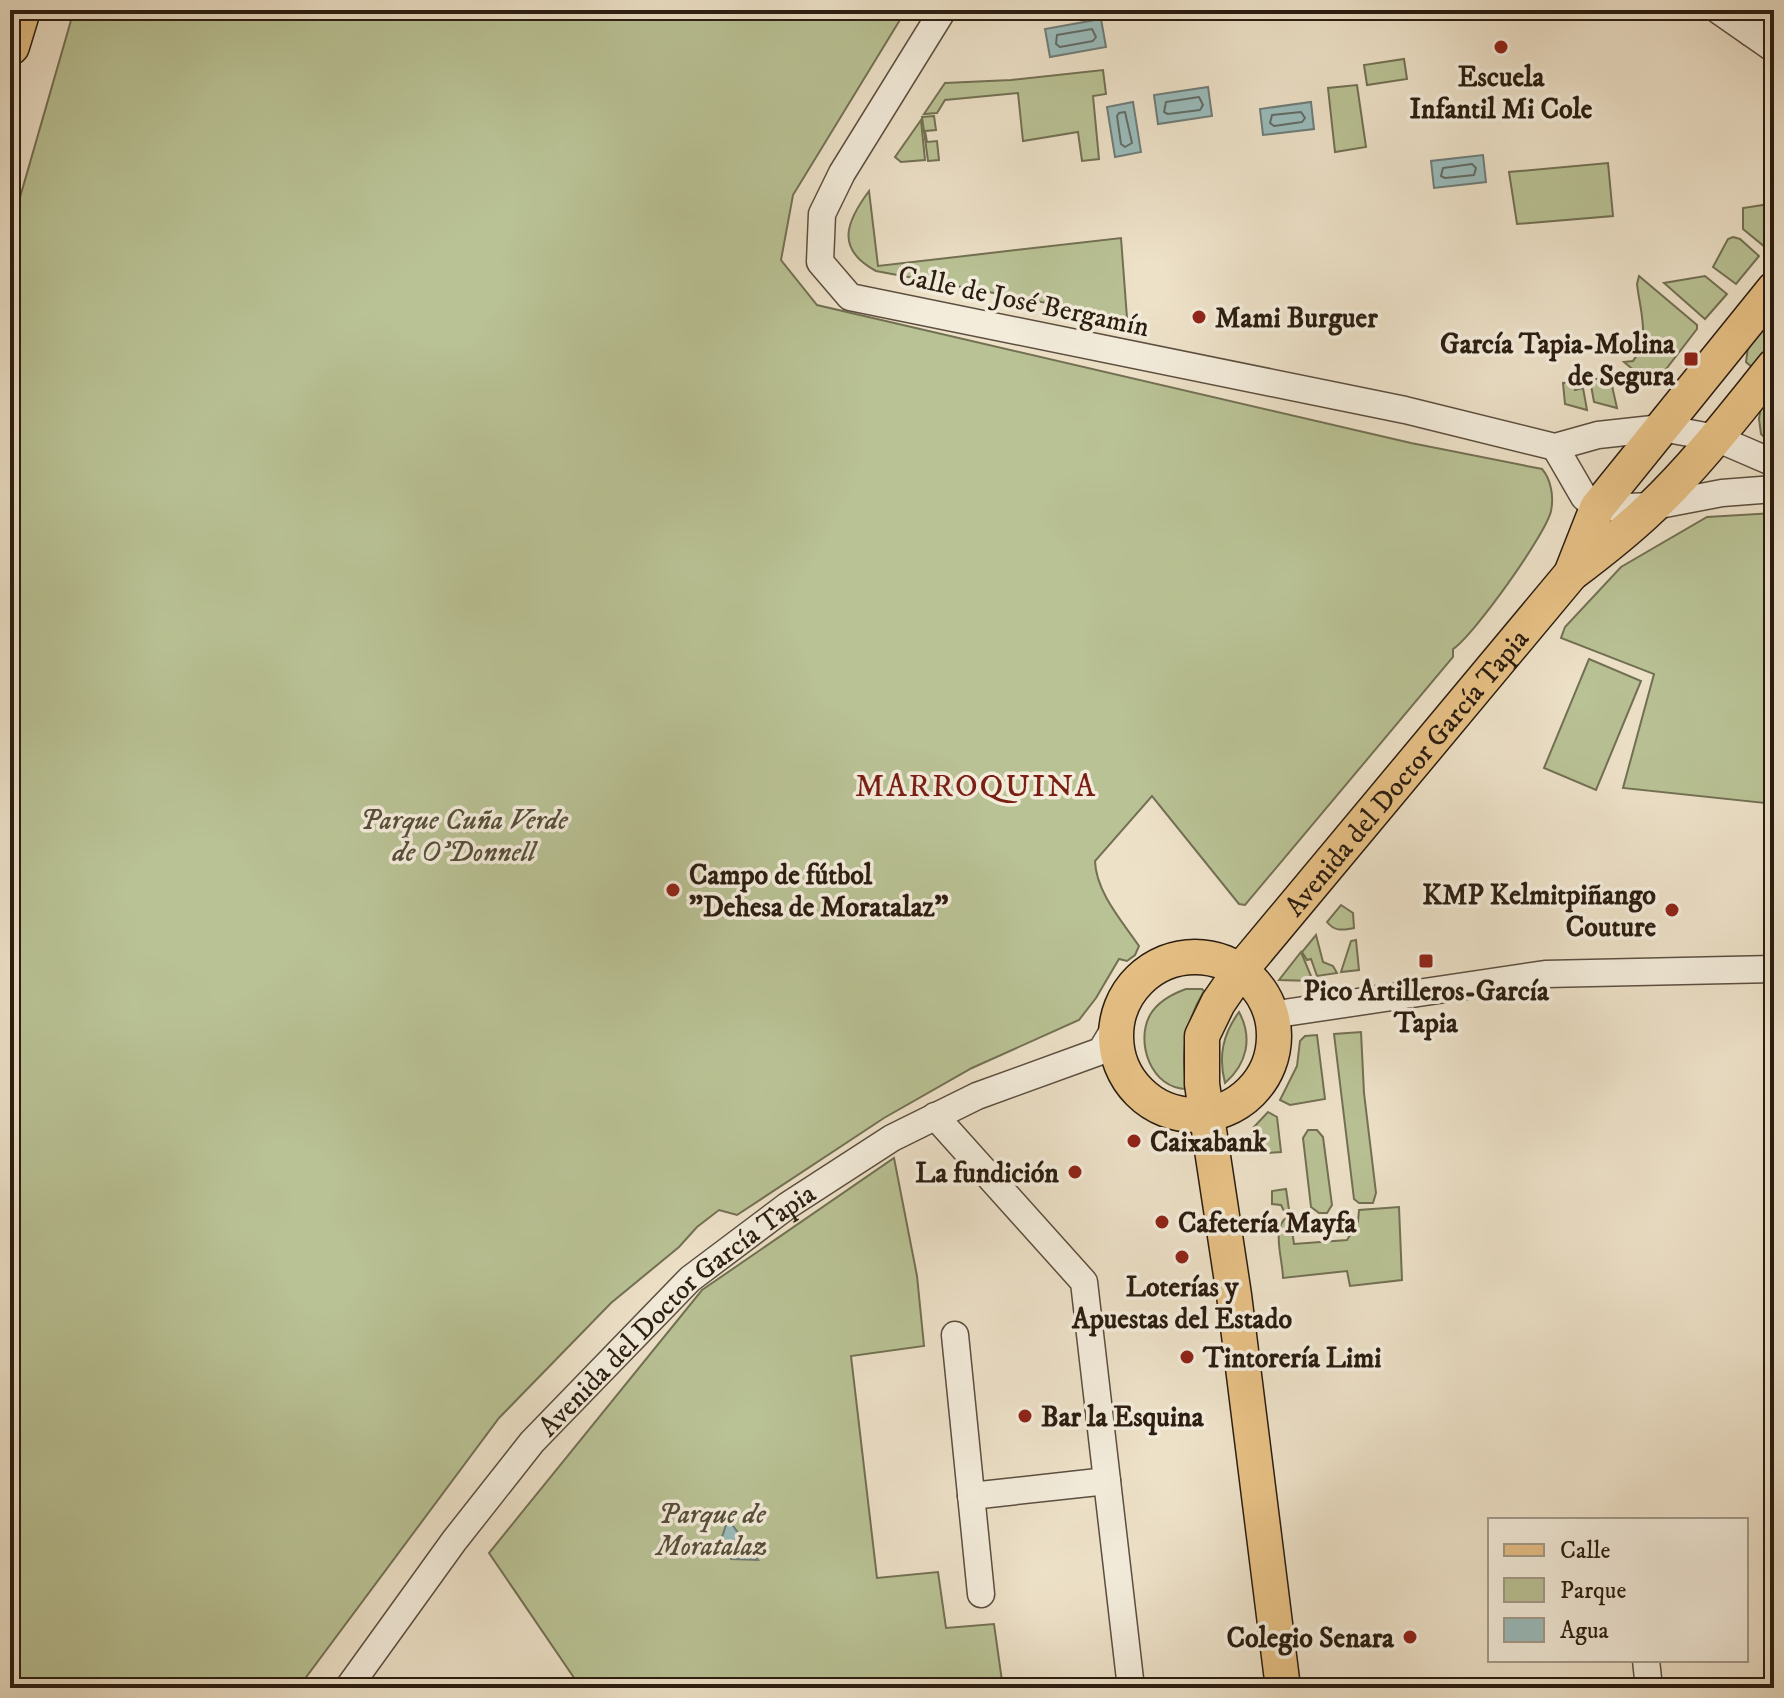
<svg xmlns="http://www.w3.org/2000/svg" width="1784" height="1698" font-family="'IM FELL DW Pica',serif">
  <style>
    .green { fill: #b9c295; stroke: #727053; stroke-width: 2 }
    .water { fill: #9abcbc; stroke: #6e7c78; stroke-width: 2 }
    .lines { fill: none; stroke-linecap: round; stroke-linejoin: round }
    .shore { stroke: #626c66; stroke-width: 2 }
    .minor-casing { stroke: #5c4e3f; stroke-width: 29 }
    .major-casing { stroke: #2b1d11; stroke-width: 37 }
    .highway-casing { stroke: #2b1d11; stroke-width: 41 }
    .minor { stroke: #f3ecdb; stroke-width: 26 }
    .major { stroke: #e6c084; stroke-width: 34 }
    .highway { stroke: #e6c084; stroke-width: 38 }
    .poi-dot { fill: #8f2418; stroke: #f3ecdb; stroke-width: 3 }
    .labels { text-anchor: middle; stroke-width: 7; stroke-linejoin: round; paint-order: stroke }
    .poi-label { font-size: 28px; font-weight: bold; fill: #2b1d11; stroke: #f3ecdb; text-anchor: start }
    .street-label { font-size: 28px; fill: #2b1d11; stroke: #f3ecdb }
    .park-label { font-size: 28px; font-style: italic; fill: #564f39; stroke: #f3ecdb }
    .quarter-label { font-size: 32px; letter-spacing: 2px; fill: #7a1f14; stroke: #f3ecdb }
  </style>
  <rect width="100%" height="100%" fill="#ede1c8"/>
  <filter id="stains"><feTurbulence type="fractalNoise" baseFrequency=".0025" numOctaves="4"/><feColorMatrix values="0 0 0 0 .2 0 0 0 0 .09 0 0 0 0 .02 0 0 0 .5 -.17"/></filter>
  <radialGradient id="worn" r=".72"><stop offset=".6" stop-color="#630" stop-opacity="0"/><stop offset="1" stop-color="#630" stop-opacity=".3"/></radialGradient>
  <g class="green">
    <path d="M74 10H906L793 195 781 260 817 305 1411 443 1542 469C1551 479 1554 497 1551 511 1546 534 1474 635 1453 649V657L1245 905 1239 904 1152 796 1095 861C1096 892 1122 921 1139 946L1135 955 1127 961 1119 959 1096 998 1079 1020 972 1068 884 1118 737 1215 719 1210 697 1227 679 1247 611 1303 499 1418 298 1688H10V232Z"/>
    <path d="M1404 59 1407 79 1367 85 1364 65Z"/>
    <path d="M1103 70 1106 94 1093 96 1099 159 1082 161 1078 132 1023 141 1018 93 945 100 937 113 924 114 945 83 1011 80Z"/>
    <path d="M1357 85 1366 147 1335 152 1328 88Z"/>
    <path d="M934 116 936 130 925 131 927 142 937 141 939 160 928 161 922 117Z"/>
    <path d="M921 120 925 160 901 162 895 157Z"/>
    <path d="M1608 163 1613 216 1517 224 1509 172Z"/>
    <path d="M1774 190V237L1765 247 1743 229V208L1769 204Z"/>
    <path d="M869 191 878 266 1121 238 1127 318 876 271C835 249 846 222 869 191Z"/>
    <path d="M1733 237 1740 239 1759 256 1736 284 1713 267 1728 239Z"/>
    <path d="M1639 276 1697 325V329L1653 386 1624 362 1633 361C1651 339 1640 311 1637 284Z"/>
    <path d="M1705 276 1727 294 1705 319 1664 283Z"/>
    <path d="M1774 316V341L1752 367 1746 362 1748 347Z"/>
    <path d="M1610 377 1617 408 1594 402 1590 380Z"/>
    <path d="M1574 382 1575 390 1583 388 1587 410 1565 404 1563 383Z"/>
    <path d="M1761 406 1774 414V446L1761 434 1759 419Z"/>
    <path d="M1774 513V804L1623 788 1654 674 1561 638 1565 627 1621 567 1707 517Z"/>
    <path d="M1589 659 1641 681 1596 790 1544 768Z"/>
    <path d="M1341 905 1353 913 1354 928C1342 930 1335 932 1327 922Z"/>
    <path d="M1316 935 1323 962 1333 966 1337 973 1317 976 1311 959 1307 960 1302 952Z"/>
    <path d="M1356 940 1359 970 1341 972 1351 941Z"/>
    <path d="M1301 952 1313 981 1279 980Z"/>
    <path d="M1186 989H1202L1204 991C1185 1023 1180 1052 1187 1089 1151 1089 1135 1042 1150 1015 1158 1001 1172 994 1186 989Z"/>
    <path d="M1239 1012C1253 1038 1247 1064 1225 1083 1218 1056 1223 1034 1239 1012Z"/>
    <path d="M1361 1032 1364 1093 1376 1193 1373 1203H1359L1354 1199 1334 1034Z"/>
    <path d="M1317 1035 1325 1099 1290 1105 1280 1100 1297 1066 1300 1041 1305 1036Z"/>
    <path d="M1268 1112 1277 1117 1281 1152 1254 1154 1251 1130Z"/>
    <path d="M1308 1130H1317L1323 1137 1332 1205 1327 1213H1319L1311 1207 1303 1138Z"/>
    <path d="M894 1158 917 1276 924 1346 851 1356 877 1578 938 1572 946 1628 994 1624 1003 1688H581L489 1553 702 1290Z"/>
    <path d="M1286 1189 1294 1244 1347 1240 1358 1222 1359 1210 1399 1207 1402 1280 1350 1286 1347 1271 1283 1278C1283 1260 1271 1228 1287 1217L1281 1205 1272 1204V1191Z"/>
  </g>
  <g class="water">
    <path d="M1101 19 1106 47 1050 57 1045 29Z"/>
    <path d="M1208 87 1212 116 1158 124 1154 95Z"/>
    <path d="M1133 102 1141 152 1115 157 1107 107Z"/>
    <path d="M1311 102 1314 129 1263 135 1260 109Z"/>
    <path d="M1483 155 1486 182 1434 188 1431 161Z"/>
    <path d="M728 1519 758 1560 731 1559 720 1543Z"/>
  </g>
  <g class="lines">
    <g class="shore">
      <path d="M1092 29 1096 37 1093 41 1060 47 1056 44 1057 35Z"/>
      <path d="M1199 97 1203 105 1200 110 1168 114 1164 112 1166 102Z"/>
      <path d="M1125 112 1132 143 1125 147 1121 144 1117 116 1119 113Z"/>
      <path d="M1301 112 1305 118 1302 122 1274 126 1270 123 1272 115Z"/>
      <path d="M1472 164 1476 168 1474 175 1445 178 1441 176 1443 168Z"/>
    </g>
    <defs>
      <g id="minor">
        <path d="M943 10 842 173 822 214 820 262 850 297 1405 410 1555 447 1598 435 1662 428 1716 438 1774 463"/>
        <path d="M1718 10 1774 49"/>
        <path d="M1751 33 1765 10"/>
        <path d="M1555 447 1584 497 1597 508 1654 506 1722 493 1774 489"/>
        <path d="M1271 1015 1545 974 1774 969"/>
        <path d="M935 1116 1084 1282 1131 1688"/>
        <path d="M955 1335 981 1594"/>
        <path d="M971 1496 1107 1481"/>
        <path d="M1646 1660 1649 1688"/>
        <path id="s1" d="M348 1688 454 1541 532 1442 690 1279 787 1206 892 1138 977 1096 1101 1051 1116 1026"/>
      </g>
      <g id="major">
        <path d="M1571 574 1597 508 1774 289"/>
        <circle cx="1195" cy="1036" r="79"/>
        <path id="s2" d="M1283 1688 1234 1295 1202 1084V1036L1218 1003 1240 971 1571 574C1599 553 1627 531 1652 507 1697 464 1735 414 1774 366"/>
      </g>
      <path id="highway" d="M10 46 21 10"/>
    </defs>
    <use href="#minor" class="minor-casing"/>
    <use href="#major" class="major-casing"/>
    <use href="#highway" class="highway-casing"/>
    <use href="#minor" class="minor"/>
    <use href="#major" class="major"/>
    <use href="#highway" class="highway"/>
  </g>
  <g class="poi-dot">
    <circle cx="1501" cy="47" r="8"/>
    <circle cx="1199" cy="317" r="8"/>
    <rect x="1683" y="351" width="16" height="16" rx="4"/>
    <circle cx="673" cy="890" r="8"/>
    <circle cx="1672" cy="910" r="8"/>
    <rect x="1418" y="953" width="16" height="16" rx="4"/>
    <circle cx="1134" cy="1141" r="8"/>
    <circle cx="1075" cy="1172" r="8"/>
    <circle cx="1162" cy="1222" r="8"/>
    <circle cx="1182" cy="1257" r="8"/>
    <circle cx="1187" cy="1357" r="8"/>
    <circle cx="1025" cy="1416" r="8"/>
    <circle cx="1410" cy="1637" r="8"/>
  </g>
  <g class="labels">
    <g class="poi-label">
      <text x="1501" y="86" text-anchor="middle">Escuela<tspan x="1501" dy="32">Infantil Mi Cole</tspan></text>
      <text x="1215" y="327">Mami Burguer</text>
      <text x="1675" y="353" text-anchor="end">García Tapia-Molina<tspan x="1675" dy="32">de Segura</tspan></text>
      <text x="689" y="884">Campo de fútbol<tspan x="689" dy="32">"Dehesa de Moratalaz"</tspan></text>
      <text x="1656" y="904" text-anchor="end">KMP Kelmitpiñango<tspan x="1656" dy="32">Couture</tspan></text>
      <text x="1426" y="1000" text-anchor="middle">Pico Artilleros-García<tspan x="1426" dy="32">Tapia</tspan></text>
      <text x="1150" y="1151">Caixabank</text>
      <text x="1059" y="1182" text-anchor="end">La fundición</text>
      <text x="1178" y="1232">Cafetería Mayfa</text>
      <text x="1182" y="1296" text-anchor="middle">Loterías y<tspan x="1182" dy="32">Apuestas del Estado</tspan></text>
      <text x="1203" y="1367">Tintorería Limi</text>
      <text x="1041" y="1426">Bar la Esquina</text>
      <text x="1394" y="1647" text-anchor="end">Colegio Senara</text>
    </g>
    <g class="street-label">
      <text transform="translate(1024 300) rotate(12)" y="10">Calle de José Bergamín</text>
      <text dy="10" stroke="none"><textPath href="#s2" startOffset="992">Avenida del Doctor García Tapia</textPath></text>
      <text dy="10" stroke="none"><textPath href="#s1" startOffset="504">Avenida del Doctor García Tapia</textPath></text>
    </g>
    <g class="park-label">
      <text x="464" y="829">Parque Cuña Verde<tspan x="464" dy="32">de O'Donnell</tspan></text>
      <text x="712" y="1523">Parque de<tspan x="712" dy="32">Moratalaz</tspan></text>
    </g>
    <g class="quarter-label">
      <text x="976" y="796">MARROQUINA</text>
    </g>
  </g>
  <rect width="1784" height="1698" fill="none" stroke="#ede1c8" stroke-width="40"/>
  <rect x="12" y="12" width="1760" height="1674" fill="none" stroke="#2b1d11" stroke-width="4"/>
  <rect x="20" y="20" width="1744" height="1658" fill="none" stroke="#2b1d11" stroke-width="2"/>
  <rect x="1488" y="1518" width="260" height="144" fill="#f3ecdb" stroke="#a3998a" stroke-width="2"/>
  <rect x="1504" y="1544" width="40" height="12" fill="#e6c084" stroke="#a3998a" stroke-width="2"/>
  <text x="1560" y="1558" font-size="24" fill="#2b1d11">Calle</text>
  <rect x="1504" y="1578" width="40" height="24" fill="#b9c295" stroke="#a3998a" stroke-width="2"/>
  <text x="1560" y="1598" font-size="24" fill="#2b1d11">Parque</text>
  <rect x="1504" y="1618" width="40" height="24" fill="#9abcbc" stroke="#a3998a" stroke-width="2"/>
  <text x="1560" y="1638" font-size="24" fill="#2b1d11">Agua</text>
  <rect width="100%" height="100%" filter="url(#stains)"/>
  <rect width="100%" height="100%" fill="url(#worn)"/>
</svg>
